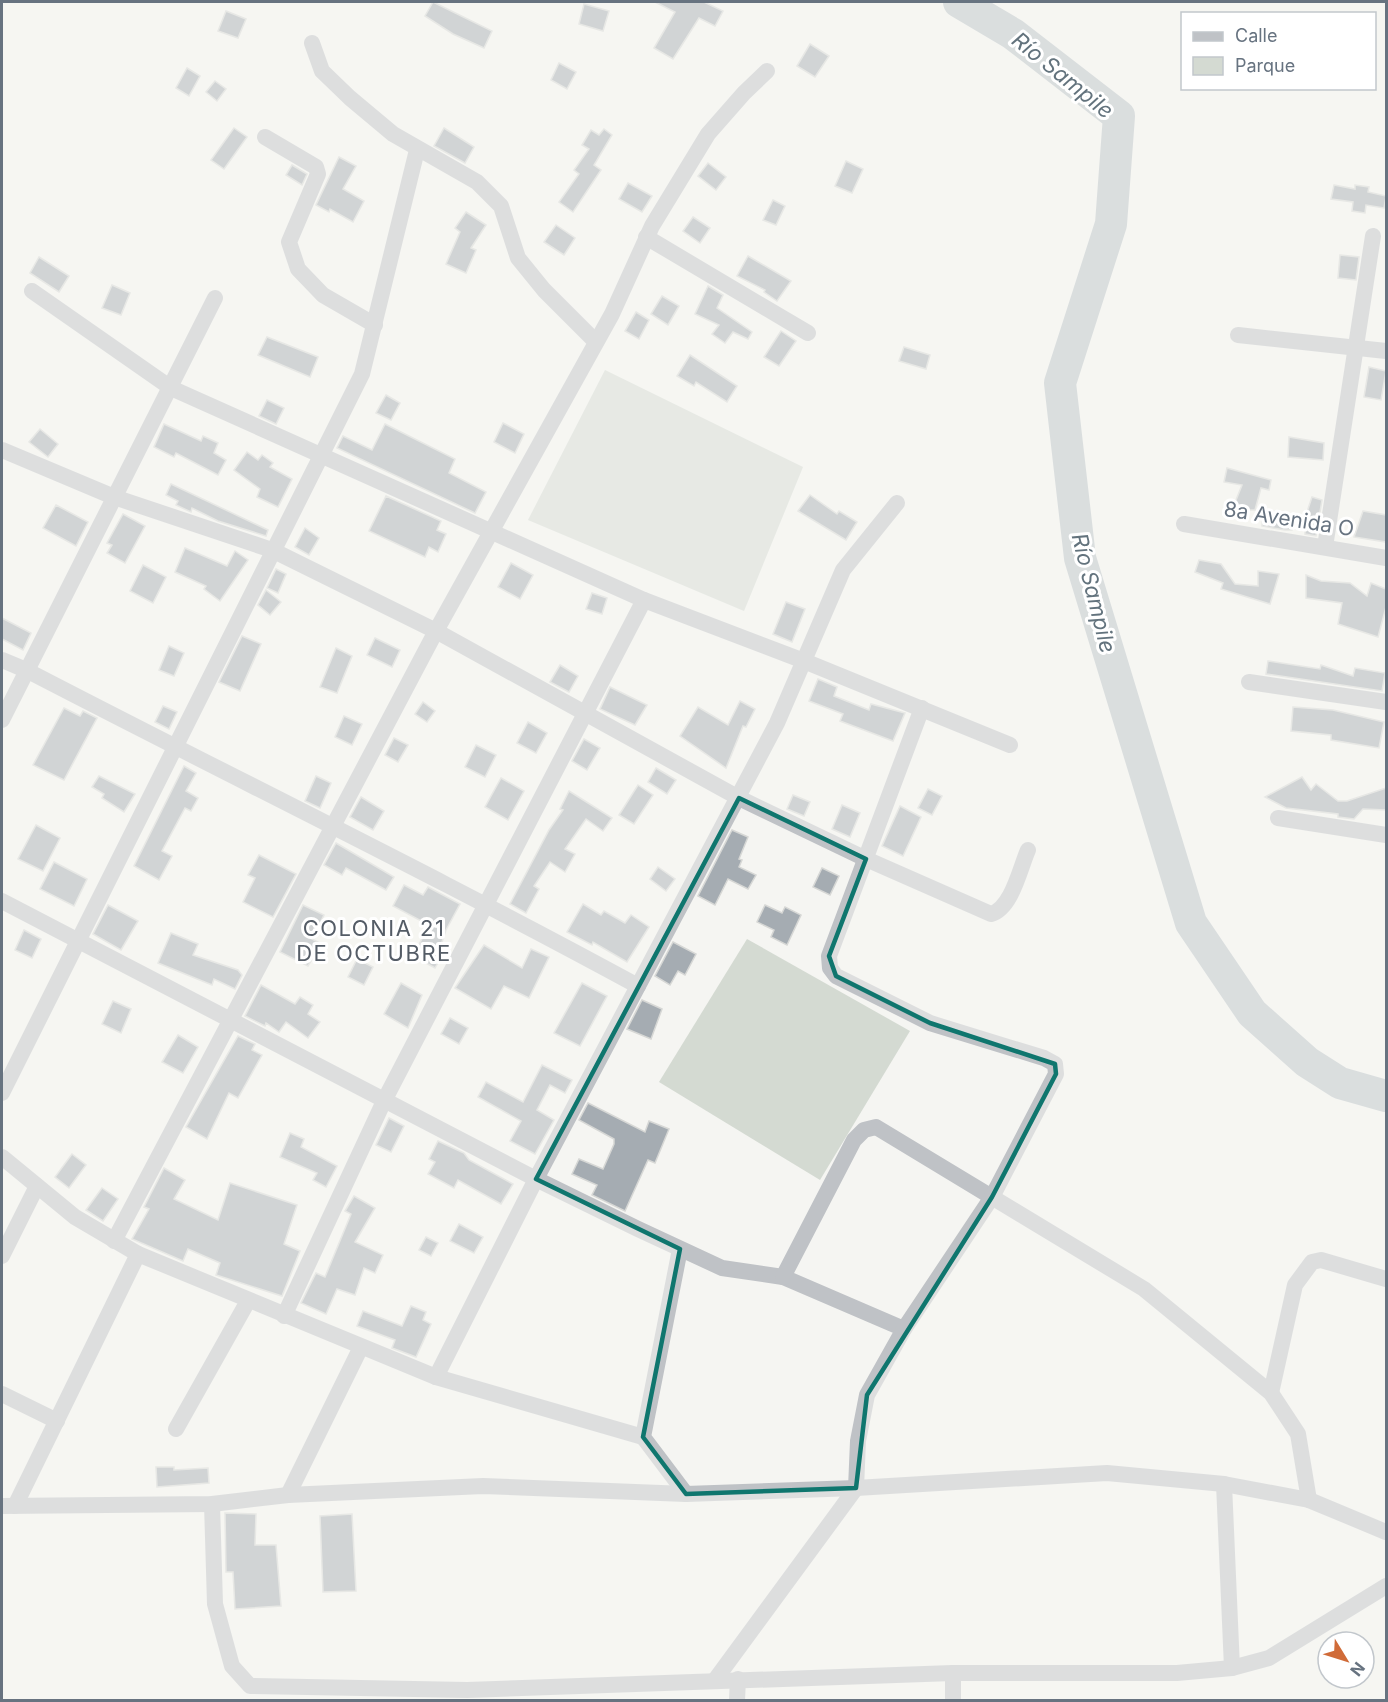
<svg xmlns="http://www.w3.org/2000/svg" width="1388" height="1702" font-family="Inter,sans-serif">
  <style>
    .green { fill: #d4dad2 }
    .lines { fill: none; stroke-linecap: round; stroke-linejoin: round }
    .river { stroke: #b8c1c6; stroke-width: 32 }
    .building { fill: #a5acb2; stroke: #d6d7d5; stroke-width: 1.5 }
    .minor { stroke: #bfc2c6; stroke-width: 16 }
    .marked { fill: none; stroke: #0f766e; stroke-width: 4.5; stroke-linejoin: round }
    .labels { text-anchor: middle; stroke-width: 6; stroke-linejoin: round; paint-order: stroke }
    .street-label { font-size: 21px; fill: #677380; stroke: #fff }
    .water-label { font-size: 22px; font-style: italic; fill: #63737d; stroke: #fff }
    .neighbourhood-label { font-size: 22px; letter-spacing: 1.5px; fill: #545c66; stroke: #fff }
  </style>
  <rect width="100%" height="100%" fill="#f5f5f2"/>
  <g class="green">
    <path d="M605 370 803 467 744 611 528 520Z"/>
    <path d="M747 939 910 1031 820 1180 659 1082Z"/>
  </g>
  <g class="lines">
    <path class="river" d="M959 2 1013 34 1119 116 1111 224 1060 383 1080 558 1191 923 1252 1013 1307 1062 1340 1083 1386 1096"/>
  </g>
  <g class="building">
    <path d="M433 2 492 31 484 48 453 34 425 16Z"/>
    <path d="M655 2H704L723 11 715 26 699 18 673 59 654 48 675 12Z"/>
    <path d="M584 4 609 11 603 31 579 24Z"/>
    <path d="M226 11 246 19 238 38 218 31Z"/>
    <path d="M810 44 829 56 815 77 797 66Z"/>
    <path d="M559 63 576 72 567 89 551 80Z"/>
    <path d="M187 68 200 76 189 96 176 88Z"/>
    <path d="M215 81 226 89 217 101 206 92Z"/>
    <path d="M234 128 247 137 224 169 211 160Z"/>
    <path d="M444 128 474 147 465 163 434 146Z"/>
    <path d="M604 129 612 135 594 165 601 170 573 212 559 202 579 174 574 170 589 149 582 145 591 130 599 135Z"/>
    <path d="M339 157 356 166 343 189 364 201 353 222 330 209 329 212 316 205Z"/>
    <path d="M846 161 863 169 852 193 835 186Z"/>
    <path d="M708 163 726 177 716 190 698 176Z"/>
    <path d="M292 165 307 174 302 185 286 175Z"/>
    <path d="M628 183 652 196 642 212 619 199Z"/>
    <path d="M1334 185 1355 189V185L1369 187 1368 192 1386 196 1384 208 1366 205 1365 213 1352 211 1353 202 1331 199Z"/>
    <path d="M773 200 785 206 776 225 763 220Z"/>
    <path d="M466 212 486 225 471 248 476 250 466 273 446 264 460 232 455 228Z"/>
    <path d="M693 217 710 228 700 243 683 231Z"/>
    <path d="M556 225 575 238 564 255 544 242Z"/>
    <path d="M1340 255 1359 257 1356 280 1338 278Z"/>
    <path d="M748 256 791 281 777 301 764 292 765 290 737 276Z"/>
    <path d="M39 257 69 276 59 292 30 273Z"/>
    <path d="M112 285 130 293 121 315 102 308Z"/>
    <path d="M708 286 723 295 717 308 752 332 748 339 733 332 725 343 712 334 719 325 695 314Z"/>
    <path d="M662 296 679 306 668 325 651 314Z"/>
    <path d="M636 312 649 320 639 339 625 331Z"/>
    <path d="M781 331 796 341 779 366 764 357Z"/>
    <path d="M267 337 318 357 310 377 258 355Z"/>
    <path d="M904 347 930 355 926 369 899 361Z"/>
    <path d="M690 355 737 386 727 402 696 382 694 386 677 376Z"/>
    <path d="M1369 367 1386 371 1381 400 1364 397Z"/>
    <path d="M386 395 400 403 391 420 376 413Z"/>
    <path d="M267 400 284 408 276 424 259 416Z"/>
    <path d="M503 423 524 434 515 453 494 442Z"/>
    <path d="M164 424 201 441 203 436 218 443 214 453 226 460 218 475 176 453 174 457 154 447Z"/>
    <path d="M385 424 455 459 449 473 486 492 475 513 337 448 343 436 372 450Z"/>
    <path d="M40 429 58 444 48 457 29 442Z"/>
    <path d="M1289 437 1324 443 1323 460 1288 457Z"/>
    <path d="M247 452 258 460 262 455 273 463 270 467 292 479 278 507 257 497 260 489 234 470Z"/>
    <path d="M1227 468 1271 480 1269 490 1261 488 1255 510H1232L1242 485 1224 482Z"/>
    <path d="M171 484 268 530 266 536 218 521 192 508 191 512 176 505 178 501 166 495Z"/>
    <path d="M810 495 837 514 839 511 857 522 846 540 798 511Z"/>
    <path d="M386 496 441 521 437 530 446 534 438 552 429 547 425 557 369 531Z"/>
    <path d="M1312 497 1322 500 1316 536 1305 534V518Z"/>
    <path d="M56 505 88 522 76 546 43 528Z"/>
    <path d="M1363 511 1386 515V542L1354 537Z"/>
    <path d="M123 514 145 526 125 563 107 553 112 545 107 543Z"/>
    <path d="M1263 514 1296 516 1292 530H1285L1262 526Z"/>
    <path d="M305 528 319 538 309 555 295 547Z"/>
    <path d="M185 548 227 566 235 551 248 560 220 601 204 589 206 586 175 572Z"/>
    <path d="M1199 560 1221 564 1235 584 1258 586V571L1279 574 1270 604 1221 589 1223 583 1195 572Z"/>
    <path d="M511 563 533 575 520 599 498 587Z"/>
    <path d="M143 565 166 577 153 603 130 591Z"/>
    <path d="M276 569 286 574 278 593 267 588Z"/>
    <path d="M1306 575 1321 581 1350 583 1367 596 1371 583 1386 589V607L1378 637 1338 624 1342 603 1306 598Z"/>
    <path d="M266 590 281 602 270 615 258 605Z"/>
    <path d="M592 593 607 598 602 614 586 609Z"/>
    <path d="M786 602 805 609 792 642 773 634Z"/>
    <path d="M2 618 31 633 23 650 2 639Z"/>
    <path d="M242 636 261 644 240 691 219 682Z"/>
    <path d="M375 638 400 650 392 667 367 655Z"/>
    <path d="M169 646 184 653 174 676 159 670Z"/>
    <path d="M336 648 352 656 337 693 320 687Z"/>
    <path d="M1268 661 1320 669 1321 665 1353 676 1355 668 1385 673 1382 691 1266 674Z"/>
    <path d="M560 665 578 676 569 692 550 682Z"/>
    <path d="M818 679 837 687 834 696 869 710 871 704 905 713 893 741 840 721 843 714 809 701Z"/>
    <path d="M610 687 647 705 635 725 600 709Z"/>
    <path d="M740 701 755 709 746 727 743 726 726 768 680 736 698 707 728 725Z"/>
    <path d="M423 702 435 711 427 722 415 714Z"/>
    <path d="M163 706 177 712 169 729 155 722Z"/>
    <path d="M1293 707 1333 710 1384 722 1379 748 1331 740V735L1291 731Z"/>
    <path d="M64 708 80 716 83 711 97 718 64 780 33 765Z"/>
    <path d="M344 716 362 724 352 745 335 737Z"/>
    <path d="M528 722 547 733 536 753 517 743Z"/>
    <path d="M394 738 408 745 398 762 385 755Z"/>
    <path d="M584 739 600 748 587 770 572 761Z"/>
    <path d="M476 745 496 755 485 777 465 767Z"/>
    <path d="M184 766 196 773 186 791 198 798 191 811 185 808 162 851 172 856 159 880 134 866Z"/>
    <path d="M656 768 676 780 667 794 648 782Z"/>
    <path d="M99 776 135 794 124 812 102 798 104 794 92 787Z"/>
    <path d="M316 776 331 783 320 808 305 801Z"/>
    <path d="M1302 777 1311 790 1316 784 1338 801H1347L1386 788V810L1363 809 1354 819 1338 817V814L1286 808 1265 797Z"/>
    <path d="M501 778 524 791 508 820 485 807Z"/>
    <path d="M638 785 653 795 634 824 619 815Z"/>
    <path d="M928 789 942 796 932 815 918 808Z"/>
    <path d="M569 791 612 818 603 831 586 819 565 849 575 854 565 872 550 862 534 886 539 889 526 913 510 904 549 830 563 810 560 809Z"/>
    <path d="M793 795 810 802 804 816 787 809Z"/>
    <path d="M361 797 384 811 373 830 350 817Z"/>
    <path d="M842 805 860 813 850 837 832 829Z"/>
    <path d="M900 806 921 817 903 856 882 846Z"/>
    <path d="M36 825 60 838 43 871 18 859Z"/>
    <path d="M732 830 748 837 739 859 742 860 739 867 756 875 748 889 728 879 715 905 698 896Z"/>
    <path d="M336 843 394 877 386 890 346 868 342 875 324 865Z"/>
    <path d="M259 855 296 874 273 917 243 902 255 878 248 875Z"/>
    <path d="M54 862 87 879 74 906 40 889Z"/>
    <path d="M658 867 675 879 666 891 650 879Z"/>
    <path d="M822 868 839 876 830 895 813 887Z"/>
    <path d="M404 885 423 895 428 887 460 904 446 930 439 951 443 954 435 968 413 956 429 925 393 906Z"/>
    <path d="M583 904 601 915 604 911 625 923 631 915 649 927 627 962 593 942 592 945 567 932Z"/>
    <path d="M108 905 138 921 121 950 93 934Z"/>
    <path d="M303 905 324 915 312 939 325 946 318 958 314 956 308 966 280 952Z"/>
    <path d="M765 905 782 913 785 907 801 915 787 945 771 937 774 930 757 922Z"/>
    <path d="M24 930 41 939 32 958 15 950Z"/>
    <path d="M171 933 198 944 193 955 238 970 242 975 235 989 214 979 212 985 158 963Z"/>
    <path d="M673 942 696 954 685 975 678 971 670 985 655 976Z"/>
    <path d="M484 945 522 968 531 949 549 957 529 998 504 986 491 1009 455 988Z"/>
    <path d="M357 959 373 967 364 985 348 977Z"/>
    <path d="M401 983 422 995 408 1028 384 1014Z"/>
    <path d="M582 983 607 996 580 1046 554 1033Z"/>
    <path d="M261 985 295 1004 300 997 313 1005 308 1014 320 1022 308 1038 286 1022 279 1032 266 1023 265 1026 245 1016Z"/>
    <path d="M642 1000 662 1009 651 1039 627 1029Z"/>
    <path d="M113 1001 131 1009 121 1033 102 1024Z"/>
    <path d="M450 1018 468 1028 459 1044 441 1034Z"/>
    <path d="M178 1035 198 1047 183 1073 162 1062Z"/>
    <path d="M238 1036 255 1044 252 1050 262 1055 238 1098 229 1093 207 1139 186 1127Z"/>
    <path d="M542 1065 572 1080 565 1093 550 1085 537 1110 554 1120 535 1154 510 1141 521 1121 478 1097 486 1082 523 1102Z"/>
    <path d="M588 1103 645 1132 649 1121 669 1129 655 1163 648 1160 625 1211 592 1195 597 1185 572 1174 579 1159 603 1169 614 1144V1139L579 1120Z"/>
    <path d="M389 1118 404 1126 391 1152 376 1145Z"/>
    <path d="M290 1133 304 1139 301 1147 337 1166 326 1187 313 1180 317 1173 280 1157Z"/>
    <path d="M438 1141 464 1153 469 1160 513 1184 501 1204 458 1180 454 1188 428 1174 435 1162 429 1159Z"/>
    <path d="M72 1154 86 1165 69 1188 55 1177Z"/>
    <path d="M164 1168 185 1180 174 1199 218 1220 230 1183 297 1205 284 1244 300 1251 282 1296 216 1275 220 1263 188 1249 183 1261 132 1239 149 1209 144 1207Z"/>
    <path d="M102 1188 118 1199 103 1221 86 1210Z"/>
    <path d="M354 1196 375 1208 355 1242 383 1255 375 1273 364 1268 355 1295 337 1289 326 1314 301 1303 316 1273 325 1277 351 1214 345 1211Z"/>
    <path d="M459 1224 483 1237 474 1253 450 1241Z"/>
    <path d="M426 1237 438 1243 431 1256 419 1250Z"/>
    <path d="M411 1306 426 1312 423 1320 431 1324 416 1357 392 1348 395 1340 357 1326 363 1311 402 1326Z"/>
    <path d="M156 1467H174V1470L208 1468 209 1483 157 1487Z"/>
    <path d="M225 1513 256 1514 255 1545H276L281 1606 235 1609 233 1572H226Z"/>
    <path d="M352 1514 356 1591 323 1592 320 1516Z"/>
  </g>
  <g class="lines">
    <g class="minor">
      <path d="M312 43 322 71 350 98 393 134 477 182 501 206 518 258 544 290 596 342"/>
      <path d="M265 137 316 167 318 174 289 242 298 269 323 295 375 325"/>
      <path d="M646 237 808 333"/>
      <path d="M32 291 171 388 644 600 804 661 1010 745"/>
      <path d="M1238 335 1386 351"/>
      <path d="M2 450 114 497 272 550 436 631 739 798 866 859 991 914C1012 908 1020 868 1028 850"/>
      <path d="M1184 524 1386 558"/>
      <path d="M1325 547 1373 236"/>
      <path d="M2 660 26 670C230 776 436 876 638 986"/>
      <path d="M1249 682 1386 702"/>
      <path d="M2 720 215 298"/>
      <path d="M1278 818 1386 835"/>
      <path d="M2 901 536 1179 638 1229 722 1268 783 1277 904 1329"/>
      <path d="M2 1093 362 374 417 150"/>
      <path d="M2 1157 75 1217 138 1254 436 1377 643 1437"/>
      <path d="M114 1241 436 631 612 314 652 226 708 134 744 93 767 71"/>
      <path d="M680 1249 643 1437 686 1494"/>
      <path d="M2 1256 37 1186"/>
      <path d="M783 1277 854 1140 864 1130 876 1127 1144 1289 1271 1393 1298 1434 1309 1500"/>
      <path d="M284 1316 384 1101 644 600"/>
      <path d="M436 1377 536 1179 777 723 843 570 897 503"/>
      <path d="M1271 1393 1295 1285 1312 1262 1321 1260 1386 1279"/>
      <path d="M2 1394 57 1421"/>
      <path d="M176 1429 248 1301"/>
      <path d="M1224 1484 1232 1668"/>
      <path d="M288 1495 361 1347"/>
      <path d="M212 1504 215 1604 232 1666 250 1686 467 1690 953 1673H1177L1232 1668 1269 1658 1386 1586"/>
      <path d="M2 1506 212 1504 288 1495 483 1486 686 1494 856 1488 1107 1473 1224 1484 1309 1500 1386 1532"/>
      <path d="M15 1506 138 1254"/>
      <path d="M715 1680 856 1488 858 1441 867 1395 904 1329 992 1197 1056 1074 1055 1064 1044 1058 930 1023 836 976 830 968 829 956 922 708"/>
      <path d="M737 1700 738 1679"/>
      <path d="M953 1700V1673"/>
    </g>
  </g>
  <path d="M0 0H1388V1702H0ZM739 798 866 859 829 956 836 976 930 1023 1055 1064 1056 1074 992 1197 867 1395 856 1488 686 1494 643 1437 680 1249 536 1179Z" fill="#f5f5f2" fill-opacity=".55" fill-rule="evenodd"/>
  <path class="marked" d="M739 798 866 859 829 956 836 976 930 1023 1055 1064 1056 1074 992 1197 867 1395 856 1488 686 1494 643 1437 680 1249 536 1179Z"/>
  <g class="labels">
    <g class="street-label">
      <text transform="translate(1289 519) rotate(9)" y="7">8a Avenida O</text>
    </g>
    <g class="water-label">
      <text transform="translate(1063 75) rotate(39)" y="8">Río Sampile</text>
      <text transform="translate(1094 593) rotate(76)" y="8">Río Sampile</text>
    </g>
    <g class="neighbourhood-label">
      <text x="374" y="936">COLONIA 21<tspan x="374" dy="25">DE OCTUBRE</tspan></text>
    </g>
  </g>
  <rect width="1388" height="1702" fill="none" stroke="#677380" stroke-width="6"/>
  <rect x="1181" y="12" width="195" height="78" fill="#ffffff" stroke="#c2c7cc" stroke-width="1.5"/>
  <rect x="1193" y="32" width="30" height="9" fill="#bfc2c6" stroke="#c2c7cc" stroke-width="1.5"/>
  <text x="1235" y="42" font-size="18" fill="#677380">Calle</text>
  <rect x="1193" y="57" width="30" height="18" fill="#d4dad2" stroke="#c2c7cc" stroke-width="1.5"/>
  <text x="1235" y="72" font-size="18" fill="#677380">Parque</text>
  <g transform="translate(1346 1660) rotate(128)"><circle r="28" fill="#ffffff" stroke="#c2c7cc" stroke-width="1.5"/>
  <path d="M0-4.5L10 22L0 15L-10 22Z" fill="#d06b38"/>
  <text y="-9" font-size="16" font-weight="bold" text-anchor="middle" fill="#677380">N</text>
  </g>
</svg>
